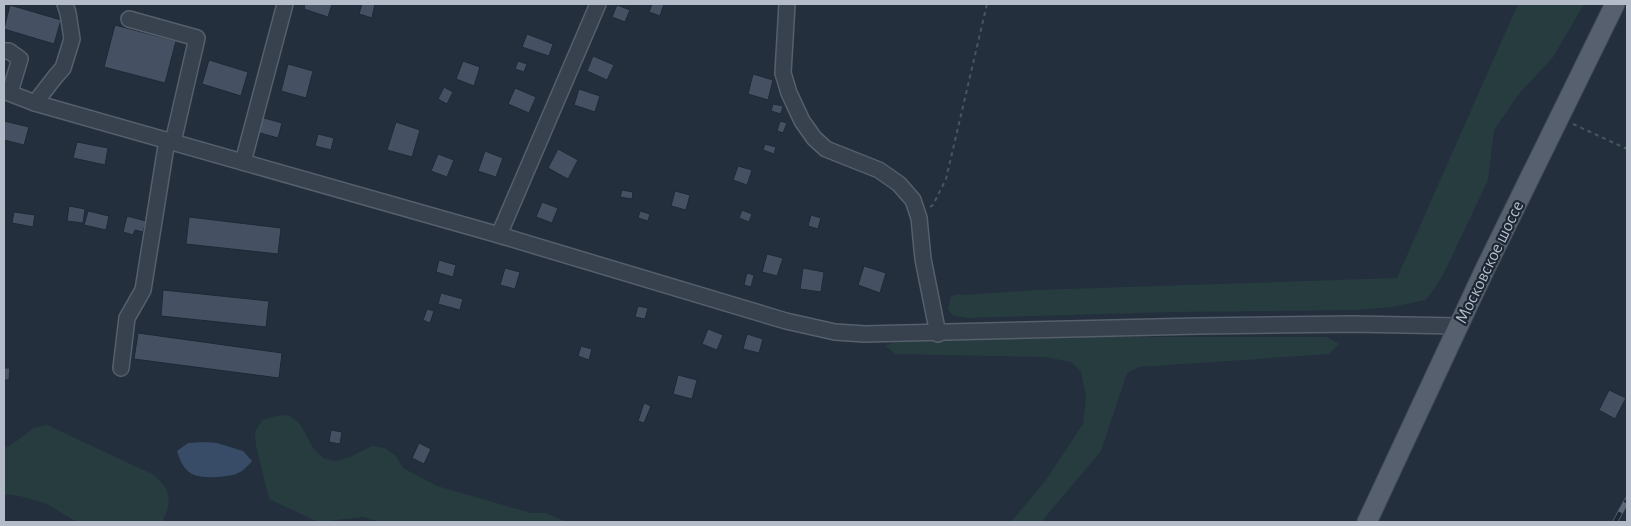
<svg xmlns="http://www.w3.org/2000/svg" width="1631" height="526" font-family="'Alegreya Sans',sans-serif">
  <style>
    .green { fill: #263c3f }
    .water { fill: #394c67 }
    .building { fill: #455162; stroke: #1f2835 }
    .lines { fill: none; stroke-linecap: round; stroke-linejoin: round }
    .minor-casing { stroke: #565f6c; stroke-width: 18 }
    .major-casing { stroke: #414a57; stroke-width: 21 }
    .path { stroke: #44595c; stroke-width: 2; stroke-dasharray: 4 4; stroke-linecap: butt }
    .minor { stroke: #38414e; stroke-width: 15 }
    .major { stroke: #56606e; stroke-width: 19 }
    .rail-casing { stroke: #5a6575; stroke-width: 5.5 }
    .rail { stroke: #1d2633; stroke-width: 4; stroke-dasharray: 11; stroke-linecap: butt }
    .labels { text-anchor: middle; stroke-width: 4.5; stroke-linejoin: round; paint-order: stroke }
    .street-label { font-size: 18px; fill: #b4bcc9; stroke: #1d2633 }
  </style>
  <rect width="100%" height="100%" fill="#242f3e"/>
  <g class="green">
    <path d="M1518 4H1584L1553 57 1518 95 1494 130 1488 180 1443 275 1430 295 1425 300 1392 307 1358 310 1172 312 966 318 952 315 948 309 951 296 958 294 964 295 1037 290 1397 278Z"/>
    <path d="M1079 337H1327L1339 344 1329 354 1139 367 1127 373 1101 451 1041 522H1011L1046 480 1083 424 1086 398 1081 371 1071 362 1044 357 896 354 885 346 898 341Z"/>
    <path d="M289 415 300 424 313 448 323 458 335 461 348 458 372 446 385 448 396 456 403 468 437 486 531 513H545L568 522H381L363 517 318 522 269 499 256 446 255 432 262 420 276 416Z"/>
    <path d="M47 425 152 474C171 488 173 501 162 522H77L47 504 20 496 4 494V448L10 446 34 428Z"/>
  </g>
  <path class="water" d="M203 442 217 443 243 451 252 461C247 467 241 473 233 475 222 477 203 479 192 474 183 469 180 460 177 451L188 443Z"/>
  <g class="building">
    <path d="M305 4H332L328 17 304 9Z"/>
    <path d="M362 4H375L372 18 359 14Z"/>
    <path d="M652 4H664L660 16 649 12Z"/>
    <path d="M10 5 61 20 54 44 4 29Z"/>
    <path d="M617 5 630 10 625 22 612 17Z"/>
    <path d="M115 25 176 41 165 83 104 67Z"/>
    <path d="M527 34 553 44 549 56 522 47Z"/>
    <path d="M593 56 614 65 607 80 587 71Z"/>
    <path d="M209 60 248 72 241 96 202 84Z"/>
    <path d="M463 61 480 67 474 86 456 79Z"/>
    <path d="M518 61 527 64 524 72 515 69Z"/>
    <path d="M288 64 313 71 306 98 281 91Z"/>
    <path d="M753 74 773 80 768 100 748 94Z"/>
    <path d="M444 87 453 92 447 104 438 99Z"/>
    <path d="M515 88 536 97 529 113 508 104Z"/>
    <path d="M579 89 600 96 595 112 574 105Z"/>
    <path d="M773 104 783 106 781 114 771 111Z"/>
    <path d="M257 116 282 123 278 138 253 131Z"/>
    <path d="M4 121 29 127 24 145 4 140Z"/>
    <path d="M780 121 787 123 783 133 777 131Z"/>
    <path d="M396 122 420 130 412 157 387 150Z"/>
    <path d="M318 134 334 138 331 150 315 146Z"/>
    <path d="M77 142 108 148 105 165 73 158Z"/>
    <path d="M765 144 776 147 774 154 763 150Z"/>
    <path d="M558 149 578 160 568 179 548 168Z"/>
    <path d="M485 151 503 158 496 177 478 171Z"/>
    <path d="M438 154 454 160 447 177 431 171Z"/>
    <path d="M738 166 752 170 747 185 733 180Z"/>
    <path d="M622 190 633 192 632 199 620 197Z"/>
    <path d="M675 191 690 195 686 210 671 206Z"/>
    <path d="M542 202 558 208 552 223 536 217Z"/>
    <path d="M69 206 85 209 83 223 67 221Z"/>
    <path d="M742 210 752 214 749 222 739 218Z"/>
    <path d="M88 211 109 216 106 230 84 225Z"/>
    <path d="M640 211 650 214 648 221 638 218Z"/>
    <path d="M14 212 35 215 33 227 12 223Z"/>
    <path d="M811 215 821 218 818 229 808 226Z"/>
    <path d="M127 216 146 221 143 232 135 230 133 235 123 232Z"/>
    <path d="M189 217 281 228 278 254 186 244Z"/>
    <path d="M767 254 783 258 777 276 762 272Z"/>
    <path d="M439 260 456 265 453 277 436 272Z"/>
    <path d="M864 266 886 273 880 293 858 285Z"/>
    <path d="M505 268 520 272 515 289 500 285Z"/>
    <path d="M803 268 824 272 821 292 800 289Z"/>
    <path d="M747 273 754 275 751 287 744 285Z"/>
    <path d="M163 290 269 301 266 327 161 316Z"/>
    <path d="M441 293 463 299 460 310 438 304Z"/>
    <path d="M638 306 648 308 645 319 635 317Z"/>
    <path d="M427 309 434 311 430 323 423 320Z"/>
    <path d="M708 329 723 335 717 350 702 344Z"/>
    <path d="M138 333 282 353 279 378 134 359Z"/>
    <path d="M747 334 763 339 759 353 743 349Z"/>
    <path d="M581 346 592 349 589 360 578 356Z"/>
    <path d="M4 368H10L9 380H4Z"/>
    <path d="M678 375 697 380 692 399 673 394Z"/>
    <path d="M1609 390 1626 398 1615 419 1599 410Z"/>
    <path d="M644 403 651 406 644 423 638 421Z"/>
    <path d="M331 430 342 432 340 444 329 442Z"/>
    <path d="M419 443 431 449 424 464 412 458Z"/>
  </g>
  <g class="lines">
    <defs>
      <g id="minor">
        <path d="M787 4 783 73 789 93 802 121 814 138 826 149 879 170 899 184 913 200 919 218 923 259 938 334"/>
        <path d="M129 19 197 38 173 142"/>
        <path d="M4 51H9L20 59 10 92"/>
        <path d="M4 91 35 103 499 235 786 321 835 332 865 334 1198 326 1353 324 1458 326"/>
        <path d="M35 103 55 77 63 68 72 39 68 13 65 4"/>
        <path d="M243 162 285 4"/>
        <path d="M499 235 598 4"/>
        <path d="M121 368 127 318 143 290 167 140"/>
      </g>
      <path id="major" d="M1367 522 1485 269 1615 4"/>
    </defs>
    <use href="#minor" class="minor-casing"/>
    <use href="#major" class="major-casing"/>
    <g class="path">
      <path d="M1573 124 1627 149"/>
      <path d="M930 207 933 205 946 179 987 4"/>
    </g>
    <use href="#minor" class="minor"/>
    <use href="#major" class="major"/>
    <defs>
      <path id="rail" d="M1615 522 1627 500"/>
    </defs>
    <use href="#rail" class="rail-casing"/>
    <use href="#rail" class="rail"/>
  </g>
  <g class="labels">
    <g class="street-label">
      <text transform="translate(1489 262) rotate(-64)" y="6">Московское шоссе</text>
    </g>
  </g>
  <rect width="1631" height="526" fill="none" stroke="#b4bcc9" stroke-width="10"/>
</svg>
